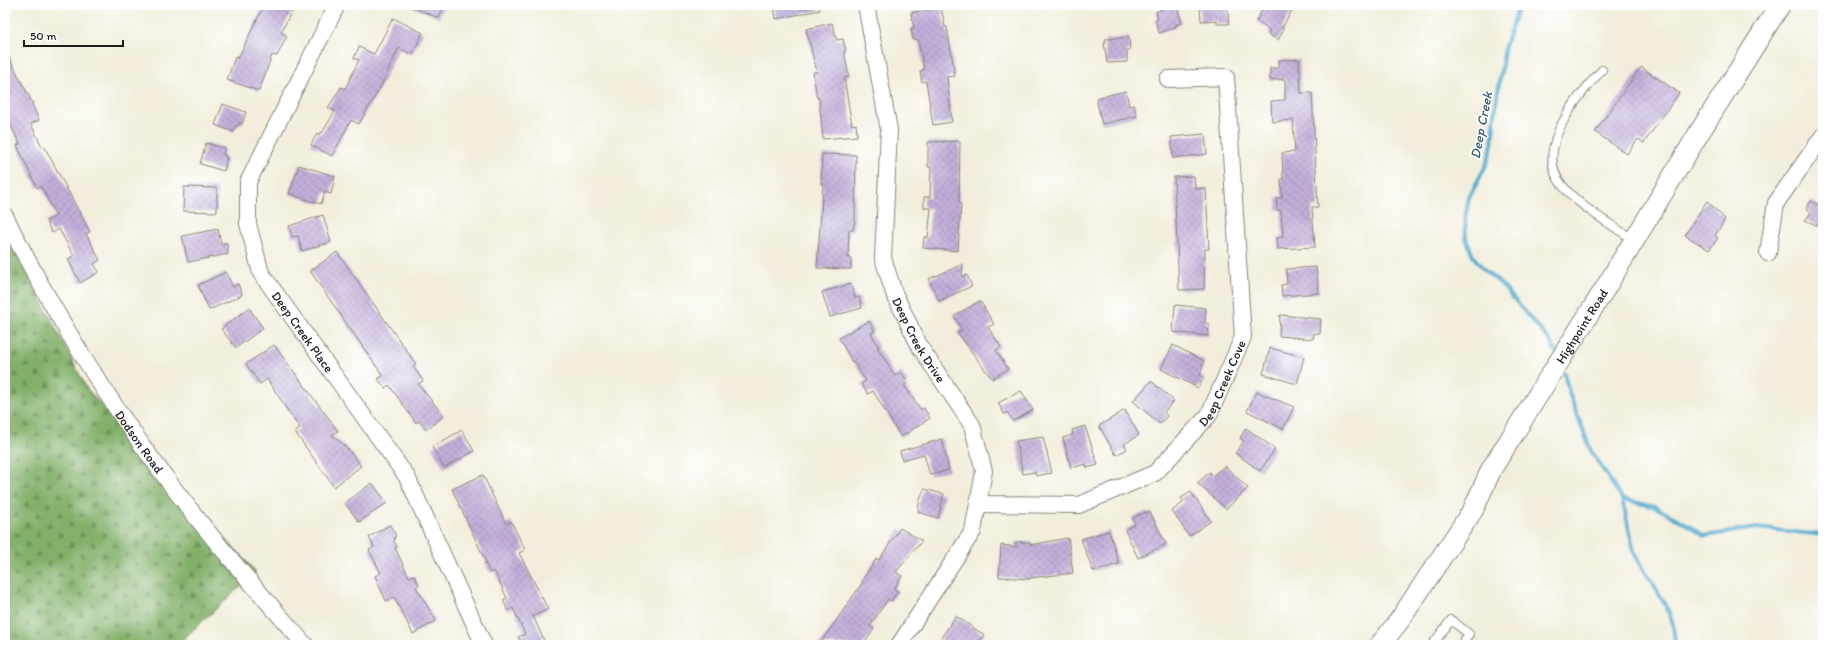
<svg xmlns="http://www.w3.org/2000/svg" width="1828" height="650" font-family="Itim,sans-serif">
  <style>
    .forest { fill: url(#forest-firs); stroke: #4f6642 }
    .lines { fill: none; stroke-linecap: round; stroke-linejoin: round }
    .stream { stroke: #53abd0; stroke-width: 4 }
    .building { fill: url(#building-cross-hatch) }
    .service-casing { stroke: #87857c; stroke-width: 10 }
    .minor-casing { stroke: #87857c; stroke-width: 18 }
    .tertiary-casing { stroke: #87857c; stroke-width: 22 }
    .service { stroke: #fff; stroke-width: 8 }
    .minor { stroke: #fff; stroke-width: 16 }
    .tertiary { stroke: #fff; stroke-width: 20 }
    .labels { text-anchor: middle; stroke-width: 3; stroke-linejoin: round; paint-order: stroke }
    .street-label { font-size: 13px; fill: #1c1c1c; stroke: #fff }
    .water-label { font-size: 14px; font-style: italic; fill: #355c6d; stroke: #fff }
  </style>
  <defs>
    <pattern id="forest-firs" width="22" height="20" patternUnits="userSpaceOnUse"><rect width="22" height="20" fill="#82b069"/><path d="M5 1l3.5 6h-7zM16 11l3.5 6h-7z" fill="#6a8e56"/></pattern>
    <pattern id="building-cross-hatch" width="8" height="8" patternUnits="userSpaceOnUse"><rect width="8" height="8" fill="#c2afda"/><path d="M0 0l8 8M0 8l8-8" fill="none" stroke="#a696ba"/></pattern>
  </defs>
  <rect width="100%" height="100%" fill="#fff"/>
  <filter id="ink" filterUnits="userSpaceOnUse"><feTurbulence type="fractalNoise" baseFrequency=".025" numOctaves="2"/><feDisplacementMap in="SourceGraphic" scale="8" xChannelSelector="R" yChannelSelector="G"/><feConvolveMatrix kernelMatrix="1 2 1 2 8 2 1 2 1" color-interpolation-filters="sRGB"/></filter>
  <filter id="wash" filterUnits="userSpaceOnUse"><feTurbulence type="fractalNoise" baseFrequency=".012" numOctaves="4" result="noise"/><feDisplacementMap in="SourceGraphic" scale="16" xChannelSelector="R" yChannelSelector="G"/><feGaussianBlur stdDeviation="0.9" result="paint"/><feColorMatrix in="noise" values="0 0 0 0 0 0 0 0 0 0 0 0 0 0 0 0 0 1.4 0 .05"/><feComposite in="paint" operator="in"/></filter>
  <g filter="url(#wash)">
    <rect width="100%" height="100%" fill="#f2eedb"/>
    <path class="forest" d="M5 229 87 389 256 572 177 645H5Z"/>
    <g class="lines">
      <g class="stream">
        <path d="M1519 5 1505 46 1496 105 1492 145 1487 163 1469 198 1465 218 1466 238 1473 256 1485 271 1500 283 1550 341 1557 354"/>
        <path d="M1564 373 1570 396 1591 451 1622 499 1635 555 1666 605 1673 624 1675 642 1677 645"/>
        <path d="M1622 499 1655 507 1683 522 1704 536 1757 528 1823 535"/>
      </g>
    </g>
    <g id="blocks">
      <g class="building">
        <path d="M264 5H295L281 32 287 36 277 56 272 55 259 91 227 80 235 57 238 58Z"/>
        <path d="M407 5H444L439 18Z"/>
        <path d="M774 5H819L820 10 776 19Z"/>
        <path d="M1162 5H1176L1182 23 1175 25 1176 27 1159 33 1155 20 1158 19 1156 12 1163 9Z"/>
        <path d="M1200 5H1227L1229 24H1217V20L1201 21Z"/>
        <path d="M1265 5H1295L1282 28 1284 29 1278 40 1268 34 1270 30 1256 21Z"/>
        <path d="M941 7 945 27H947L955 76 947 77 952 122 933 125 926 81 922 82 920 71 924 70 918 39 913 40 911 28H914L911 13Z"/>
        <path d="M393 18 423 33 412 55 399 48 380 88 359 124 351 120 332 156 311 145 317 133 319 135 321 132 322 133 335 111 328 108 341 87 345 89 359 60 354 58 359 47 374 54Z"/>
        <path d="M832 23 837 40 843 39 846 50 844 51 849 77 844 78 852 125 856 124 857 136 823 139 819 98H817L813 72H817L806 29Z"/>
        <path d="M1129 37 1130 50H1127V62L1107 63 1104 43H1106L1105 39Z"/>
        <path d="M5 50 33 104H32L39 120 31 124 42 147 44 146 90 232 86 234 100 260 94 264 99 272 80 283 68 259 74 256 59 229 52 233 46 221 56 216 41 186 37 188 17 145 20 144 5 114Z"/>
        <path d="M1299 59 1301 93H1312L1318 207H1312L1315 247 1278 249 1277 238 1283 237 1281 210H1277L1276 198H1282L1281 179H1283L1282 153 1295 152 1293 120 1272 122 1271 101 1285 100V79L1270 80V68H1279V60Z"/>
        <path d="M1641 67 1679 93 1644 143 1638 139 1627 154 1595 132Z"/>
        <path d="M1126 91 1129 106 1134 105 1137 116 1102 124 1096 98Z"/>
        <path d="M223 104 246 112 242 124 239 123 238 126H236L234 132 215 125Z"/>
        <path d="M1205 134 1207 154 1173 158 1171 137Z"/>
        <path d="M960 141 959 203 961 204 958 251 923 248 924 237H928L931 208H924V197H930L931 167H928V142Z"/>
        <path d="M206 143 225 148 223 154 225 155V158H227L224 171 200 164Z"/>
        <path d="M822 154 856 155 855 219 853 230H849L848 258H851V269L817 268 823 184H821Z"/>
        <path d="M299 165 335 176 331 194 325 192 321 204 289 194Z"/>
        <path d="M1194 176 1195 189 1206 188 1209 249H1205L1204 289 1179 290 1174 177Z"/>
        <path d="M184 187 217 188V212L183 211Z"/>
        <path d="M1707 201 1725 219 1715 236 1718 238 1709 250 1685 235Z"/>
        <path d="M1811 201 1823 208V228L1805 220 1811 213 1807 208Z"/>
        <path d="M323 215 331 242 302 251 298 236 292 237 289 226Z"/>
        <path d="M218 229 221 244 227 243 228 254 188 262 182 236Z"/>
        <path d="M337 252 416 364 413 366 423 381 418 384 444 416 426 430 421 423 418 421 416 423 389 385 385 388 378 379 383 376 310 271Z"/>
        <path d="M963 264 962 277 967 275 972 286 939 301 929 279Z"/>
        <path d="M1316 267 1319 293 1282 296 1281 285 1287 284 1286 269Z"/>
        <path d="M226 272 233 287 238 284 242 295 209 310 198 285Z"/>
        <path d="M851 284 855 298 859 297 862 308 830 317 822 292Z"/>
        <path d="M980 301 994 324 988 327 1001 347 996 350 1008 369 992 379 957 332 962 330 954 316Z"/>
        <path d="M1175 305 1206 308 1205 323 1209 324 1208 336 1173 332Z"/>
        <path d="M249 308 263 328 236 348 221 329Z"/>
        <path d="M1280 315 1321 319 1320 334 1314 333 1313 339 1279 336Z"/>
        <path d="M869 321 875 331 871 333 879 347H877L889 366 895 376 901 372 908 382 904 385 921 410 924 408 930 418 901 437 873 391 868 394 861 384 866 381 853 361 852 362 839 338Z"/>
        <path d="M274 345 338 431 332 435 348 449 361 466 334 487 295 432 300 429 267 379 260 384 246 364Z"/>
        <path d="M1173 345 1204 361 1200 376 1204 378 1198 388 1161 369Z"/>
        <path d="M1270 348 1304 357 1297 384 1263 374Z"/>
        <path d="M1151 381 1174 401 1164 412 1167 416 1160 424 1133 401Z"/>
        <path d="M1021 391 1033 410 1013 421 1007 412 1004 414 998 403Z"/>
        <path d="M1257 392 1294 407 1283 429 1247 411Z"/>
        <path d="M1125 410 1139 435 1124 444 1127 449 1116 455 1099 426Z"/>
        <path d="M1085 426 1098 465 1087 468 1086 464 1071 468 1063 438 1073 435 1072 430Z"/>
        <path d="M1246 428 1275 449 1260 471 1235 453 1244 441 1240 438Z"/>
        <path d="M462 430 474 451 444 468 432 447Z"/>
        <path d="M1043 437 1052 473 1036 476 1035 472 1023 474 1016 441Z"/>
        <path d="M942 439 949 470 930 475 924 454 902 460 900 451Z"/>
        <path d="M1225 466 1248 488 1226 509 1197 483 1210 472 1212 476Z"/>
        <path d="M483 475 506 524 511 521 525 550 519 553 548 609 533 616 546 645H522L518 637 525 634 513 608 508 611 503 600 507 598 494 571 490 573 485 563 486 562 452 489Z"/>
        <path d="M372 483 387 503 359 522 345 503Z"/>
        <path d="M924 489 944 494 938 518 918 512 919 503Z"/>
        <path d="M1191 492 1211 521 1189 536 1172 511 1184 502 1181 498Z"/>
        <path d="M1146 512H1150L1166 544 1138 558 1125 530 1135 524 1132 518Z"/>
        <path d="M390 525 396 536 394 538 395 540 394 541 397 547 395 548 409 577 414 575 419 585 416 587 436 621 413 634 394 597 386 601 375 576 381 573 369 550 374 547 369 537Z"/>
        <path d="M900 528 922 541 896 572 902 576 894 589 898 591 891 601 888 599 870 626 874 629 863 645H819L863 582 862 581 876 559 879 560Z"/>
        <path d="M1109 531 1119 564 1093 571 1081 539Z"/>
        <path d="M1068 538 1073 573 1030 578V579L999 577 1001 545 1016 547V542H1030V545Z"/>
        <path d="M956 616 984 635 977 645H948L940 639Z"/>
      </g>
    </g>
  </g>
  <g filter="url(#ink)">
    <use href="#blocks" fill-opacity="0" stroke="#87857c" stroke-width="1"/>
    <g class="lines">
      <defs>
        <g id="service">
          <path d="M1602 70C1579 94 1537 145 1558 179 1571 202 1612 225 1634 240"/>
          <path d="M1432 645 1451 620 1469 634 1461 645"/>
        </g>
        <g id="minor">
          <path id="s1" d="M337 5 248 182V224L261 273 407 477 484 645"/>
          <path id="s2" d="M866 5 889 130 883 258 894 293 920 347 972 425 984 471 973 531 899 645"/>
          <path id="s3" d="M5 216C59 326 131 438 209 533 240 571 273 608 305 645"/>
          <path d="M1768 253 1776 203 1823 136"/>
          <path id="s4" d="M978 504 1079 505 1155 473 1209 415 1243 337 1226 77 1168 79"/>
        </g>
        <g id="tertiary">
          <path id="s5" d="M1380 645 1399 621 1473 510 1492 468 1606 287 1699 133 1780 5"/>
        </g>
      </defs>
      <use href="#service" class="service-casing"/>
      <use href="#minor" class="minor-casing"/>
      <use href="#tertiary" class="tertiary-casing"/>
      <use href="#service" class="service"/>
      <use href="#minor" class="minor"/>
      <use href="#tertiary" class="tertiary"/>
    </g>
  </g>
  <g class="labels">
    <g class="street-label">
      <text dy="5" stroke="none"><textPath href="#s5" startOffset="378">Highpoint Road</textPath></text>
      <text dy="5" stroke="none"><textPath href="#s1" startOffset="363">Deep Creek Place</textPath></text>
      <text dy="5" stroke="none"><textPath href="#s2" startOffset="345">Deep Creek Drive</textPath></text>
      <text dy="5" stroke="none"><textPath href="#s4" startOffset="297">Deep Creek Cove</textPath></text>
      <text dy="5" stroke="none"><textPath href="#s3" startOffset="263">Dodson Road</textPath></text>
    </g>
    <g class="water-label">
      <text transform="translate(1481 125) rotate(-79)" y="5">Deep Creek</text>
    </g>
  </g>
  <rect width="1828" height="650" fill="none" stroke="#fff" stroke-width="20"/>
  <path d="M24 40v6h99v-6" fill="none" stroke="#1c1c1c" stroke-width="2"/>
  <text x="30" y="40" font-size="12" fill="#1c1c1c" stroke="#ffffff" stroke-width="3" paint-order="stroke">50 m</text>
</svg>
